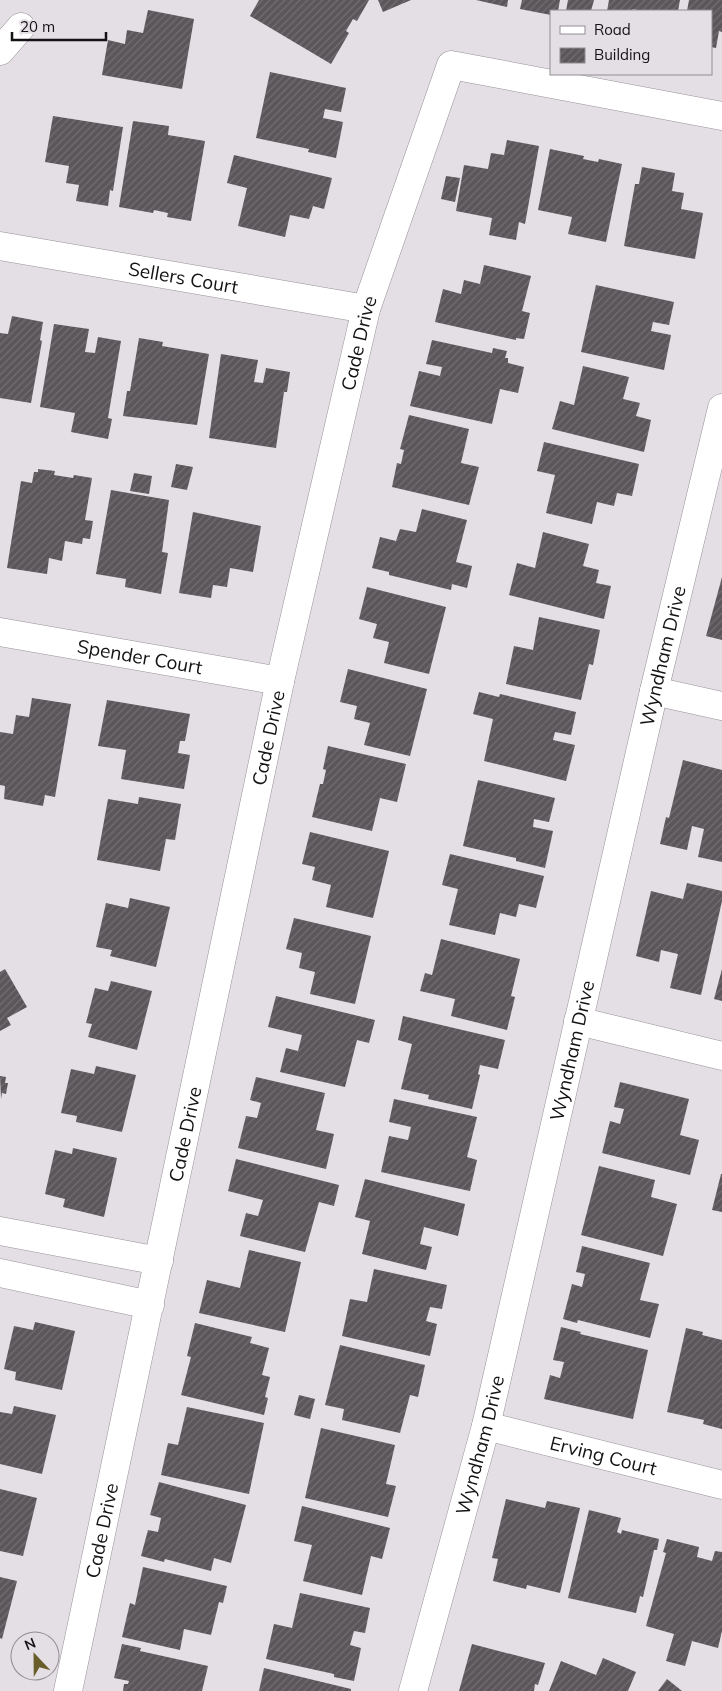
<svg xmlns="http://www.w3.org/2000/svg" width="722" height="1691" font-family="Mulish,sans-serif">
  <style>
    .building { fill: url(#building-hatch) }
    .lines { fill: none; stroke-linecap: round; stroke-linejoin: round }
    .minor-casing { stroke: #979297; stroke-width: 29 }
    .minor { stroke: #fff; stroke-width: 28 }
    .labels { text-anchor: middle; stroke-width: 5; stroke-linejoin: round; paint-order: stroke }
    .street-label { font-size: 19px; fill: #141214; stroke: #e4dfe4 }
  </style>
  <defs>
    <pattern id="building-hatch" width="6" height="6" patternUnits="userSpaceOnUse" patternTransform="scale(1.25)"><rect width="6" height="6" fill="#5b565a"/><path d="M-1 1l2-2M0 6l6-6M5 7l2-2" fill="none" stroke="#726e72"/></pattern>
  </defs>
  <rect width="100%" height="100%" fill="#e4dfe4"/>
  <g class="building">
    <path d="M259 0H369L357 21 353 19 346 31 349 33 331 64 250 16Z"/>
    <path d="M378 0H411L383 12Z"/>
    <path d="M476 0H508L507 7Z"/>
    <path d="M522 0H560L558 11H551V15L520 9Z"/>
    <path d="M568 0H594L591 11H566Z"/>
    <path d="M609 0H680L678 11H640L633 9 632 11H607Z"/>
    <path d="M689 0H722V32L719 31 716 48 711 47V11H687Z"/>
    <path d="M148 10 194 19 182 89 102 75 108 40 125 44 127 30 143 33Z"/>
    <path d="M270 72 346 88 341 112 325 109 323 118 343 122 336 158 308 152 309 149 256 138Z"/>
    <path d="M53 116 123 127 113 191 110 190 108 206 76 201 79 185 66 183 69 166 45 162Z"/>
    <path d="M133 121 169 126 168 135 205 141 191 221 167 217 168 213 154 210 153 213 119 207Z"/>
    <path d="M507 140 539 146 525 224 519 222 516 240 489 235 492 218 456 211 464 165 488 169 491 153 504 155Z"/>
    <path d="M550 149 584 156 583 159 598 162 599 159 622 164 606 242 568 234 572 217 538 210Z"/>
    <path d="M234 155 332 178 324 209 313 206 309 219 290 215 285 237 238 226 247 188 227 183Z"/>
    <path d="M642 167 675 173 672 191 684 193 681 209 703 213 695 259 624 246 635 184H639Z"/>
    <path d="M446 176 460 178 455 202 441 199Z"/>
    <path d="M484 265 531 276 522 311 530 313 524 339 516 338V340L435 322 443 289 461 294 464 280 480 284Z"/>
    <path d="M596 285 674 302 669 325 653 322 651 331 671 335 664 370 581 352Z"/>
    <path d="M12 316 43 322 40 340 42 341 31 403 0 398V333L8 334Z"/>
    <path d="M54 324 89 329 85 352 95 353 98 337 121 341 108 418 112 419 108 439 71 432 75 413 40 407Z"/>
    <path d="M139 338 163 342 162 346 209 354 197 425 123 416 127 391H130Z"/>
    <path d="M432 340 492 353 493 348 507 351 505 358H508V363L524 367 518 393 500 389 492 424 410 406 419 371 440 376 442 367 426 364Z"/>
    <path d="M221 354 258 360 254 382 263 383 266 368 290 372 287 392H284L276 448 209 438Z"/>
    <path d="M583 366 629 377 623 399 640 403 636 416 651 420 644 452 552 429 560 401 574 405Z"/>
    <path d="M409 415 469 429 461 463 479 467 469 505 392 487 397 463 401 464 404 450 400 449Z"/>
    <path d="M544 442 639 464 632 496 617 493 614 506 597 502 592 524 546 513 555 475 537 471Z"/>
    <path d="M176 464 193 467 187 490 171 487Z"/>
    <path d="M38 469 55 471 54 475 73 478 74 475 92 478 85 520 93 521 90 539 83 538 82 544 65 541 62 561 49 558 47 574 7 568 21 481 32 483 34 472H38Z"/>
    <path d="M134 473 152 476 149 494 130 491Z"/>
    <path d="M111 490 169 500 162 552 168 553 161 594 125 587 126 579 96 574Z"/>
    <path d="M422 509 467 520 456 562 472 566 467 588 452 584 451 590 389 575V572L372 568 380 537 396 541 400 529 416 532Z"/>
    <path d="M193 512 261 526 253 572 230 568 227 587 213 585 211 598 179 593Z"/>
    <path d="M543 532 589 544 583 566 599 570 596 583 611 586 604 619 509 595 517 563 535 568Z"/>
    <path d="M722 577V640L706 636Z"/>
    <path d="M367 587 446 607 429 674 384 663 389 642 373 638 377 624 359 619Z"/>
    <path d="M539 617 600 630 593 665 589 664 581 700 506 684 514 646 533 650Z"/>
    <path d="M348 669 427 689 410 756 364 745 370 723 354 719 357 706 340 702Z"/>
    <path d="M479 692 499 697 500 694 576 712 571 735 555 732 553 740 575 745 566 781 484 761 493 719 473 714Z"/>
    <path d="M32 698 71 704 55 797 45 795 43 806 4 799 5 786 0 785V732L13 734 16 715 29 717Z"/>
    <path d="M107 700 190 714 185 741H180L178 753 190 755 184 789 121 779 126 750 98 746Z"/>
    <path d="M328 746 406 764 397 802 380 798 372 831 312 817 320 784H323L326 770 323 769Z"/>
    <path d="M683 760 722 770V862L698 857 704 829 692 826 687 850 660 844 666 817 669 818Z"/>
    <path d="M478 780 555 798 549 822 534 819 533 827 553 831 545 868 516 861V858L463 846Z"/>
    <path d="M139 797 181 804 175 840 166 839 160 871 97 860 108 799 138 804Z"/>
    <path d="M310 832 389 851 373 918 326 907 331 885 312 880 315 867 302 864Z"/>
    <path d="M450 854 544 876 536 908 519 904 516 917 500 913 495 935 449 925 458 889 442 885Z"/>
    <path d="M687 883 722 891V901L701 995 670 988 678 954 661 950 659 962 636 956 651 891 683 899Z"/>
    <path d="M130 898 170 907 156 967 110 956 112 950 96 947 106 903 128 908Z"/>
    <path d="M294 918 371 936 355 1004 310 994 315 972 299 968 302 953 286 949Z"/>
    <path d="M441 939 520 959 511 996 515 997 507 1030 451 1016 455 999 420 991 425 973 432 975Z"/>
    <path d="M5 969 27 1007 7 1018 11 1025 0 1031V972Z"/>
    <path d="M722 969V1001L714 999Z"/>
    <path d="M111 981 152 991 137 1050 88 1037 92 1024 86 1023 95 988 108 991Z"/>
    <path d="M276 996 375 1020 369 1043 357 1040 345 1087 280 1072 286 1048 298 1051 302 1035 268 1027Z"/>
    <path d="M403 1016 505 1040 498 1069 480 1065 478 1074 480 1075 472 1109 428 1099 429 1095 401 1089 412 1044 398 1040Z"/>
    <path d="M96 1066 136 1075 122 1132 76 1122 77 1116 61 1113 71 1069 94 1074Z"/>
    <path d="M0 1076 6 1077 5 1083H8L6 1094 2 1093 1 1099Z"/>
    <path d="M256 1077 325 1093 316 1130 334 1134 326 1169 238 1148 246 1116 257 1118 261 1103 250 1100Z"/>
    <path d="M620 1082 689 1099 680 1135 699 1140 690 1175 602 1153 610 1121 620 1124 624 1109 614 1107Z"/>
    <path d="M394 1099 477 1117 467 1157 477 1160 470 1191 381 1172 389 1136 408 1140 411 1127 389 1122Z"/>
    <path d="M73 1148 117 1158 104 1217 63 1207 65 1199 45 1194 55 1150 72 1154Z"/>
    <path d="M236 1159 339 1185 334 1206 319 1202 305 1252 240 1236 246 1213 258 1216 263 1200 228 1191Z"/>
    <path d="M599 1166 655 1180 651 1197 677 1204 663 1256 581 1235Z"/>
    <path d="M721 1174H722V1212L712 1210Z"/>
    <path d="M365 1179 465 1204 458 1236 424 1227 420 1244 432 1247 426 1270 362 1254 370 1221 355 1217Z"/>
    <path d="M582 1246 650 1263 640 1300 659 1304 650 1338 578 1320 577 1323 563 1319 572 1284 582 1287 585 1274 576 1272Z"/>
    <path d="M249 1250 301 1262 285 1332 199 1313 207 1280 240 1288Z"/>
    <path d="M374 1269 447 1285 442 1309 430 1307 426 1321 437 1324 430 1356 342 1336 350 1299 367 1302Z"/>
    <path d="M35 1322 75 1331 62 1390 15 1380 16 1372 4 1369 14 1326 33 1330Z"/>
    <path d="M195 1323 252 1337 250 1343 269 1348 262 1375 270 1377 265 1397 268 1398 264 1415 181 1395 191 1357 187 1356Z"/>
    <path d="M561 1327 581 1332 580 1334 648 1350 633 1419 544 1399 550 1375 560 1378 564 1362 553 1360Z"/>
    <path d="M686 1328 703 1332 702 1335 722 1340V1429L703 1424 704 1420 667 1412Z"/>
    <path d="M340 1345 425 1365 418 1397 410 1395 400 1433 342 1420 344 1409 325 1405Z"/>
    <path d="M299 1395 315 1399 310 1419 294 1415Z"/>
    <path d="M14 1406 56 1415 42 1474 0 1464V1412L12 1414Z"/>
    <path d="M187 1407 264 1423 249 1494 161 1475 168 1443 178 1445Z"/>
    <path d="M321 1428 395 1445 386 1484 396 1486 388 1517 305 1498Z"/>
    <path d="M159 1482 246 1505 231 1563 214 1558 211 1571 165 1559 164 1562 141 1556 148 1530 158 1532 161 1518 150 1515Z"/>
    <path d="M0 1489 37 1498 23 1556 0 1551Z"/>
    <path d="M506 1499 545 1508 547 1501 580 1508 560 1593 527 1585 526 1589 493 1581 498 1559 492 1558Z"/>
    <path d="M302 1506 390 1528 382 1559 371 1556 362 1595 303 1581 312 1545 294 1541Z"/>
    <path d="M589 1510 621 1518 617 1532 621 1534 622 1530 659 1539 657 1550H654L643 1597 640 1596 636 1613 568 1598Z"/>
    <path d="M667 1539 699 1547 697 1557 712 1561 715 1551 722 1552V1631L718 1648 692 1641 685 1666 666 1661 674 1634 646 1626 666 1553 663 1552Z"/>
    <path d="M143 1567 227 1586 223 1603 219 1602 211 1635 184 1629 180 1650 122 1637 130 1603 135 1605Z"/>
    <path d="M0 1577 17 1581 2 1639 0 1638Z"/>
    <path d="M300 1593 370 1608 365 1633 354 1631 350 1645 361 1648 354 1681 334 1677V1674L266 1659 274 1624 292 1628Z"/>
    <path d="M122 1644 141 1648 140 1651 208 1666 202 1691H123L124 1684H128L129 1681 114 1678Z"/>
    <path d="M472 1644 545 1663 538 1685 535 1684 534 1691H459Z"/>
    <path d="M603 1658 636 1672 628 1691H549L561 1661 596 1675Z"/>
    <path d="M264 1668 351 1689V1691H259Z"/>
    <path d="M667 1679 682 1691H658Z"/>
  </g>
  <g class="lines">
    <defs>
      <g id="minor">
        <path d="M0 51 21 27"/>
        <path id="s1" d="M0 246 366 309"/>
        <path id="s2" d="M0 632 280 681"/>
        <path d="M654 691 722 706"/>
        <path d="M578 1021 722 1056"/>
        <path d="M0 1231 159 1261"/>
        <path d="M0 1273 150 1305"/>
        <path id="s3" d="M486 1426 722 1485"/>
        <path id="s4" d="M68 1691 280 681 366 309 451 65 722 116"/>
        <path id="s5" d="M413 1691 486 1426 654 691 722 408"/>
      </g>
    </defs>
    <use href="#minor" class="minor-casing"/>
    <use href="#minor" class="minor"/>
  </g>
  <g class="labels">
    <g class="street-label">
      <text dy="7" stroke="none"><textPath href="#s1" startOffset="186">Sellers Court</textPath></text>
      <text dy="7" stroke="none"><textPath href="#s4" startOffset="1379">Cade Drive</textPath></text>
      <text dy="7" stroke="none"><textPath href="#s5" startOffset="1065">Wyndham Drive</textPath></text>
      <text dy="7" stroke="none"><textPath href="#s2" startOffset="142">Spender Court</textPath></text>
      <text dy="7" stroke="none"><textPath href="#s4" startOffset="974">Cade Drive</textPath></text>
      <text dy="7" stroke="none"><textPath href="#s5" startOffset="660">Wyndham Drive</textPath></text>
      <text dy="7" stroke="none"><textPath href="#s4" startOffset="569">Cade Drive</textPath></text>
      <text dy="7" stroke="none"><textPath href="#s5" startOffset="255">Wyndham Drive</textPath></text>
      <text dy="7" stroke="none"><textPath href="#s3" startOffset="121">Erving Court</textPath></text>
      <text dy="7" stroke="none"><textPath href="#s4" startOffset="164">Cade Drive</textPath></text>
    </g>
  </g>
  <rect x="550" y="10" width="162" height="65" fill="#e4dfe4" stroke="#918d91"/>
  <rect x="560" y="26" width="25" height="8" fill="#ffffff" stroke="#918d91"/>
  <text x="594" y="35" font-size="15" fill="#141214">Road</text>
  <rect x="560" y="48" width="25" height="15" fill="url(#building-hatch)" stroke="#918d91"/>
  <text x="594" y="60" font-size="15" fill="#141214">Building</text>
  <g transform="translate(35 1656) rotate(338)"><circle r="24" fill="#e4dfe4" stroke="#918d91"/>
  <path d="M0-4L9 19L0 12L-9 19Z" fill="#695d2a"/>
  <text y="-8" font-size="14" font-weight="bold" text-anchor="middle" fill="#141214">N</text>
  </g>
  <path d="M12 32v8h94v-8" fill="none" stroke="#141214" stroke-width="2.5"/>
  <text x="20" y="32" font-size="15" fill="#141214" stroke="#e4dfe4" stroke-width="4" paint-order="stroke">20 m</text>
</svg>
